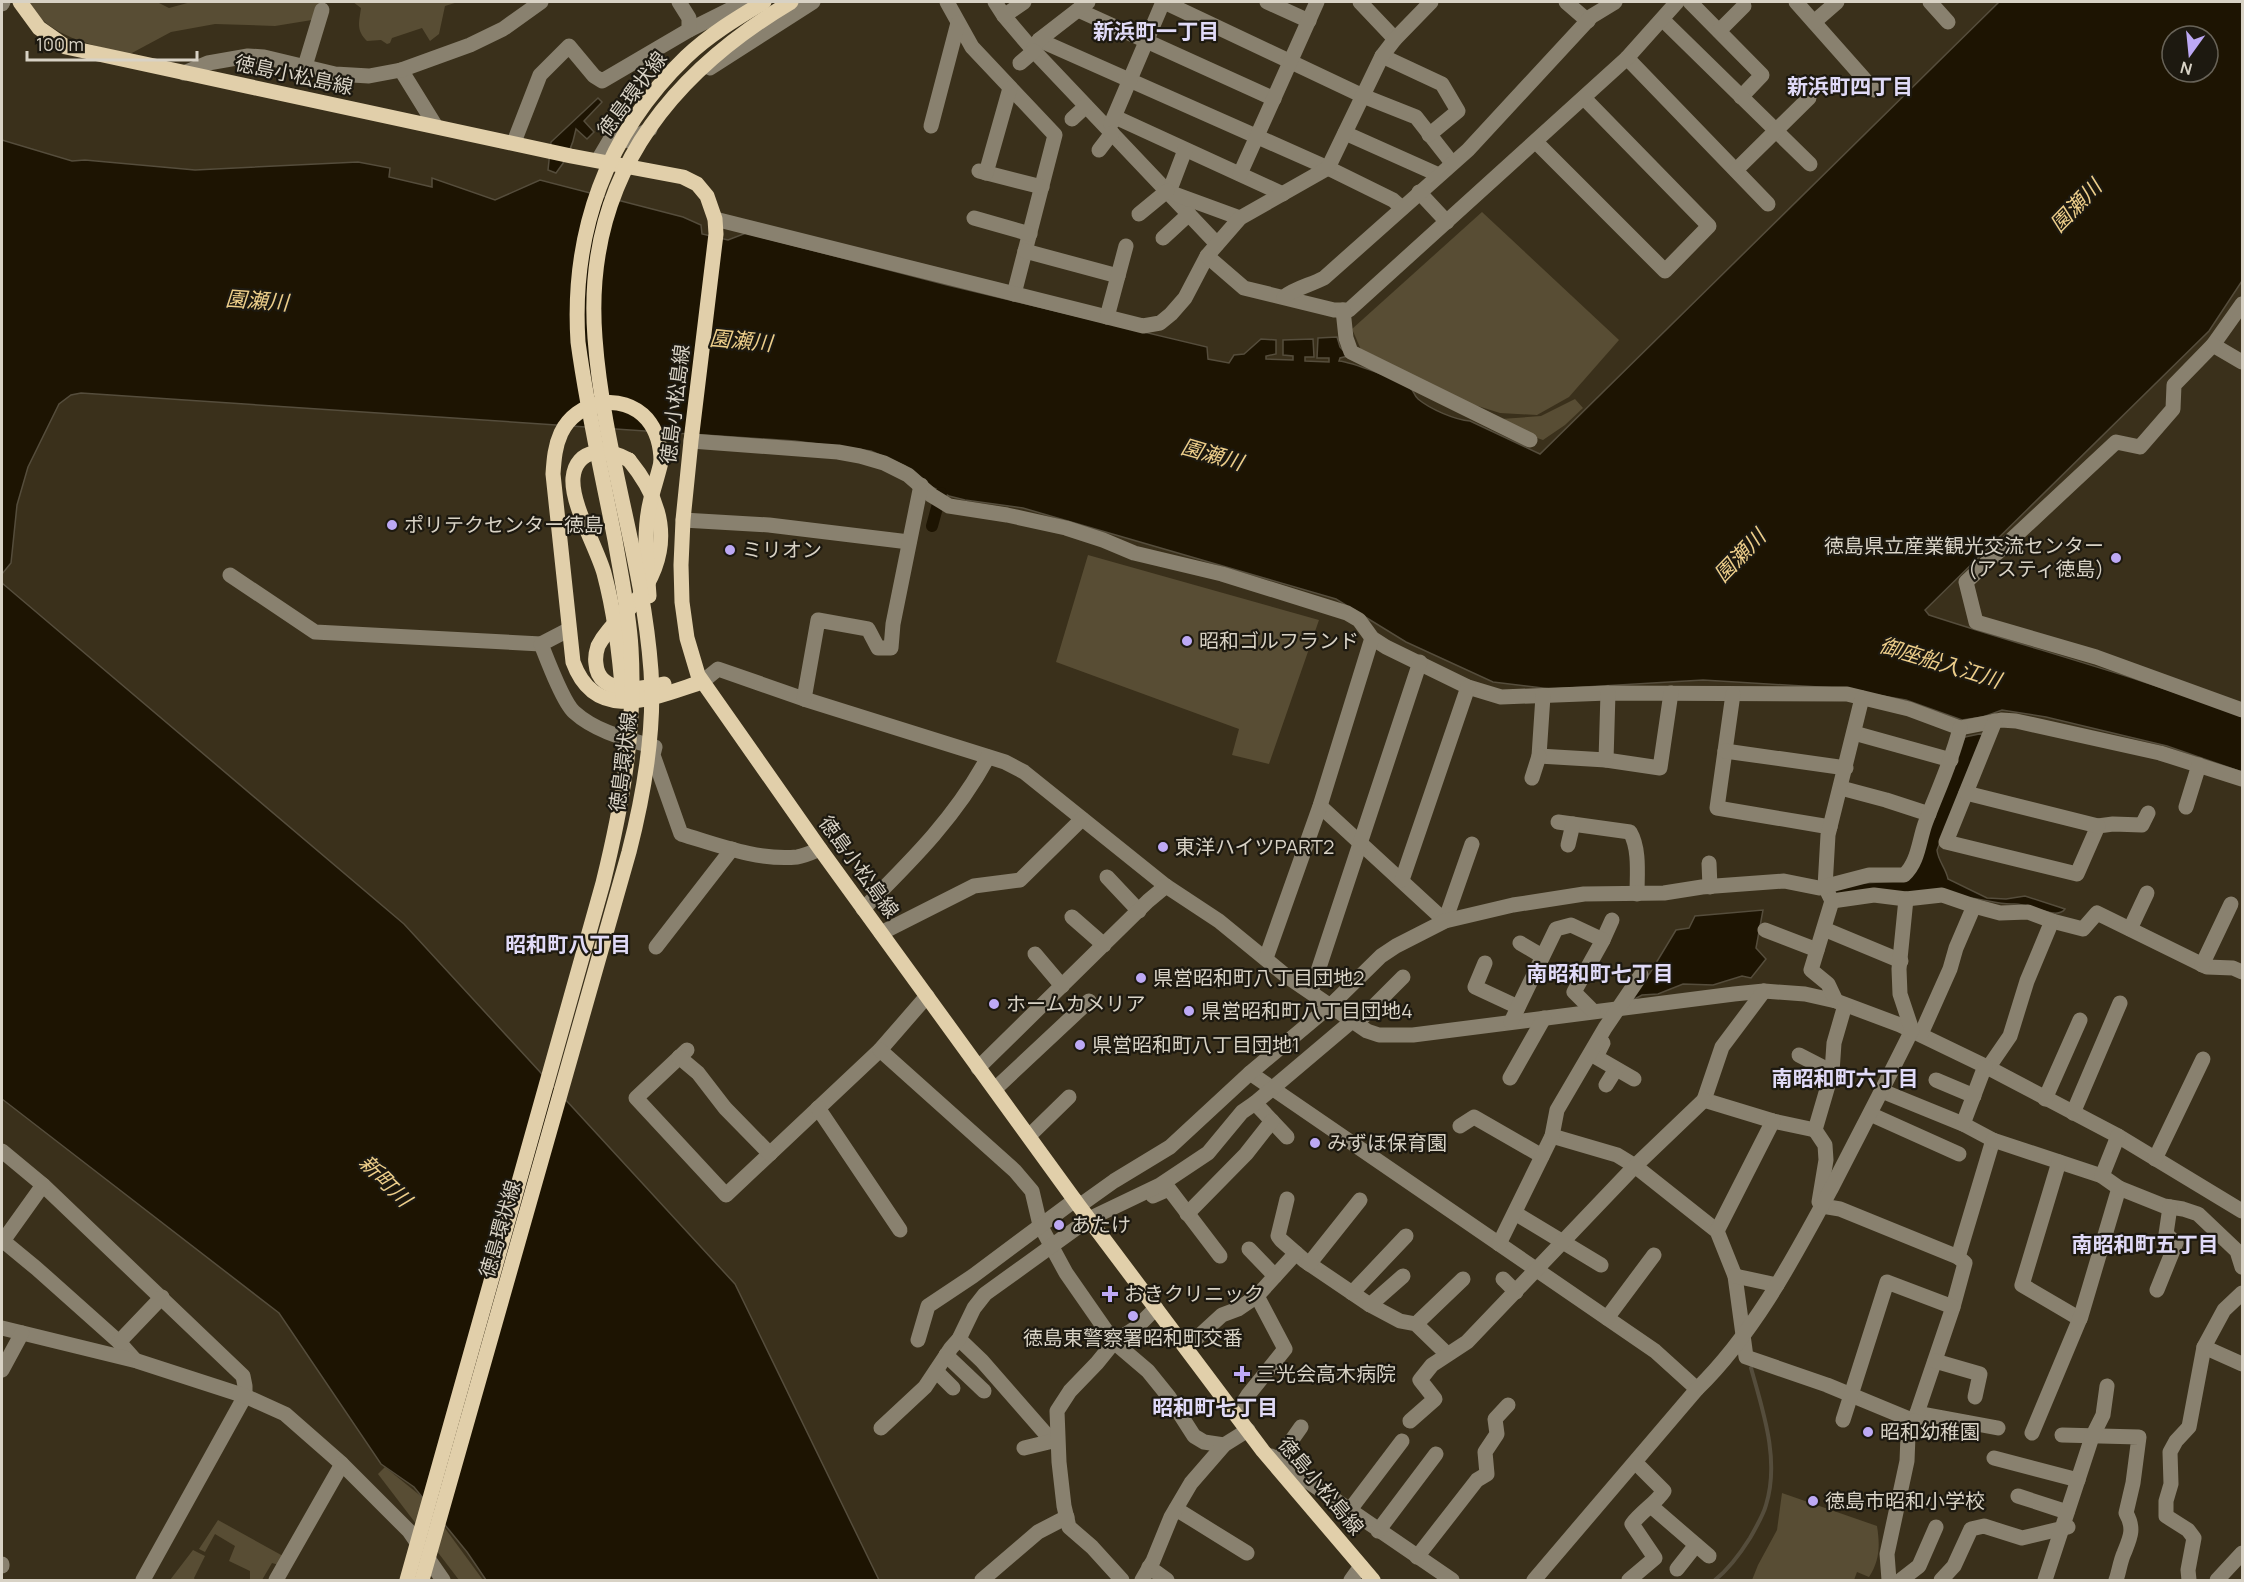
<svg xmlns="http://www.w3.org/2000/svg" width="2244" height="1582" font-family="Manrope,'Noto Sans JP',sans-serif">
  <style>
    .green { fill: #584d34 }
    .water { fill: #1d1402; stroke: #554d3c; stroke-width: 1.5; fill-rule: evenodd }
    .lines { fill: none; stroke-linecap: round; stroke-linejoin: round }
    .stream { stroke: #554d3c; stroke-width: 4 }
    .canal { stroke: #1d1402; stroke-width: 12 }
    .minor { stroke: #89816f; stroke-width: 15 }
    .major { stroke: #e1cfaa; stroke-width: 15 }
    .major-bridge { stroke: #e1cfaa; stroke-width: 15 }
    .poi-dot { fill: #bda9f5; stroke: #1d1910; stroke-width: 2 }
    .labels { text-anchor: middle; stroke-width: 4.5; stroke-linejoin: round; paint-order: stroke }
    .street-label { font-size: 20px; fill: #d8d2c5; stroke: #1d1910 }
    .poi-label { font-size: 20px; fill: #d8d2c5; stroke: #1d1910; text-anchor: start }
    .neighbourhood-label { font-size: 21px; font-weight: bold; fill: #e0daf7; stroke: #1d1910 }
    .water-label { font-size: 21px; font-style: italic; fill: #edce8a; stroke: #1d1910 }
  </style>
  <rect width="100%" height="100%" fill="#3a301b"/>
  <g class="green">
    <path d="M28 2H157L169 8 191 2H320L312 20 275 26 215 24 171 32 130 54C95 46 47 37 28 2Z"/>
    <path d="M353 2H458L445 6 439 34 430 41 422 28 392 38 390 43 387 44 381 40 367 41C356 30 359 23 361 8Z"/>
    <path d="M1482 212 1619 340 1569 397 1537 415 1500 413 1449 397 1362 352 1352 329Z"/>
    <path d="M1575 399 1583 408 1565 425 1543 440 1517 431 1501 419 1541 416Z"/>
    <path d="M1088 555 1319 620 1269 764 1232 755 1239 729 1056 662Z"/>
    <path d="M385 1467 422 1497 483 1580H459L378 1474Z"/>
    <path d="M1782 1493 1877 1526C1880 1545 1880 1560 1869 1577L1857 1572 1854 1580H1752L1758 1565 1777 1530Z"/>
    <path d="M218 1520 283 1556 279 1565 272 1563 262 1580H250V1571L229 1561 235 1546 215 1534 205 1552 199 1549Z"/>
    <path d="M193 1550 205 1556 194 1578 195 1580H170Z"/>
  </g>
  <g class="water">
    <path d="M1999 2H2242V281L2209 331 1925 610 1929 615C2033 649 2139 677 2242 716V772L2167 746 2046 717 2002 710 1983 717 1962 720 1906 700 1836 688 1703 680 1551 689 1493 682 1406 642 1336 599 1023 508 965 500 949 496 932 487 905 466 871 451 795 441 81 393 71 395 59 404 28 467 17 505 11 563 2 574V140L72 161 85 160 195 170 358 162 390 168 389 177 432 187V178L495 200 540 180 683 217 701 225 702 234 728 240 746 233 947 285 1207 347 1208 359 1229 363 1234 355 1244 354 1261 339 1276 340V354L1266 356V359L1293 360V356L1283 355V340L1313 339 1314 357H1305V361L1329 362V358H1317L1318 338 1337 337 1340 347 1348 356 1340 358 1339 361C1351 362 1400 380 1410 388 1414 390 1414 396 1418 399 1430 409 1455 420 1470 421L1540 454ZM2172 36H2208V72H2172Z"/>
    <path d="M598 98 602 102 584 121 594 132 587 139 576 129C573 145 566 161 556 173L548 170 551 142Z"/>
    <path d="M2 583 404 924 735 1284 879 1580H486L467 1552 414 1487 381 1464 279 1313 2 1099Z"/>
    <path d="M1984 733 1937 850C1938 861 1946 868 1948 879L1987 898 2006 899 2025 896 2065 909C2057 921 2029 903 2014 904 1998 905 1985 899 1969 898 1925 895 1880 897 1836 896L1834 889 1846 884 1897 881 1965 737Z"/>
    <path d="M1763 910 1756 948 1766 959 1751 978 1742 976 1713 985 1683 984 1658 994 1642 995 1629 1002V997L1650 973 1676 930 1689 928 1695 916Z"/>
  </g>
  <g class="lines">
    <path class="stream" d="M1715 1580C1730 1568 1740 1554 1750 1538 1756 1527 1763 1516 1766 1505 1780 1460 1763 1411 1751 1368"/>
    <path class="canal" d="M932 526 941 493"/>
    <g class="minor">
      <path d="M947 2 972 47 1055 135 1014 294"/>
      <path d="M995 2 1004 16 1033 50 1217 244"/>
      <path d="M1164 2 1363 96 1416 117 1452 163"/>
      <path d="M1267 2 1309 21"/>
      <path d="M1360 2 1395 39"/>
      <path d="M1566 2 1588 21"/>
      <path d="M1690 2 1762 75 1741 97"/>
      <path d="M1796 2 1874 90"/>
      <path d="M1930 2 1948 22"/>
      <path d="M2 4 3 2"/>
      <path d="M1078 10 1274 99"/>
      <path d="M1004 16 1024 2"/>
      <path d="M1663 20 1810 164"/>
      <path d="M1814 22 1837 2"/>
      <path d="M689 30 745 2"/>
      <path d="M1719 31 1744 6"/>
      <path d="M1039 40 1328 168 1393 200 1402 208"/>
      <path d="M1034 47 1039 40 1088 2"/>
      <path d="M1382 56 1442 84 1458 111 1429 135"/>
      <path d="M1627 58 1768 204"/>
      <path d="M1020 63 1034 51"/>
      <path d="M305 66 322 10"/>
      <path d="M710 68 813 2"/>
      <path d="M401 70 435 125"/>
      <path d="M184 73 208 63 248 56 264 57 335 74 369 76 401 70 470 45 503 29 541 2"/>
      <path d="M1115 117 1283 194"/>
      <path d="M1072 119 1086 106"/>
      <path d="M1111 124 1163 2"/>
      <path d="M931 126 958 23"/>
      <path d="M1345 133 1439 175"/>
      <path d="M514 142 540 75 569 46 594 76 602 81 689 30V18L679 2"/>
      <path d="M1536 142 1665 271 1709 226 1584 98"/>
      <path d="M1099 150 1112 133"/>
      <path d="M1185 150 1169 192 1240 218"/>
      <path d="M598 160 614 133 629 141 650 129"/>
      <path d="M1736 170 1809 98"/>
      <path d="M979 171 1042 187"/>
      <path d="M986 173 1010 88"/>
      <path d="M1240 174 1317 2"/>
      <path d="M1419 192 1447 222"/>
      <path d="M1139 214 1167 191"/>
      <path d="M974 218 1030 234"/>
      <path d="M715 219 1143 326 1160 323 1171 314 1185 298 1207 256 1240 218 1328 168 1382 56 1395 39 1431 2"/>
      <path d="M1163 238 1189 214"/>
      <path d="M1025 251 1118 276"/>
      <path d="M1207 256 1244 288 1334 310H1349L1627 58 1677 2"/>
      <path d="M1284 297C1295 288 1311 285 1324 278L1468 150 1592 16 1615 2"/>
      <path d="M2242 304 2213 345 2174 385 2173 409 2140 447 2116 442 1966 582 1976 622 2096 657 2242 710"/>
      <path d="M1343 310 1346 338 1351 352 1530 440"/>
      <path d="M1107 317 1126 246"/>
      <path d="M2213 345 2242 362"/>
      <path d="M691 441 838 452 860 456 884 463 908 475 931 495 949 506 1007 515 1066 528 1103 540 1134 553 1222 574 1347 613 1359 620 1372 638 1386 647 1468 687 1501 697 1608 693 1847 694 1909 709 1960 728 2001 720 2016 721 2160 753 2242 779"/>
      <path d="M683 520 769 525 909 542"/>
      <path d="M230 575 315 632 541 644"/>
      <path d="M568 630 541 644C547 659 563 702 574 712 596 732 627 739 655 747L653 755 681 834C718 845 758 861 797 857 805 856 813 852 820 849"/>
      <path d="M702 682 718 669 804 699 1005 762 1024 772 1166 886 1219 921 1285 975 1367 1031 1379 1035H1413L1734 994 1764 991 1805 994 1836 1001 1900 1025 1985 1066 2118 1136 2242 1211"/>
      <path d="M1733 694 1717 808 1830 827"/>
      <path d="M1543 696 1539 756 1606 760 1660 768 1671 693"/>
      <path d="M804 699 818 620 868 629 878 648H891L893 624 921 485"/>
      <path d="M1995 721 1946 842 2077 874 2098 826 2113 824 2142 825 2148 813"/>
      <path d="M1854 733 1951 760"/>
      <path d="M1725 751 1846 768"/>
      <path d="M1606 760 1608 693"/>
      <path d="M1532 778 1539 756"/>
      <path d="M1841 788 1886 800 1929 814"/>
      <path d="M1966 793 2098 826"/>
      <path d="M1320 806 1445 921 1472 844"/>
      <path d="M2186 807 2199 765"/>
      <path d="M1558 822 1630 832C1640 849 1637 875 1637 894"/>
      <path d="M1568 845 1573 824"/>
      <path d="M1709 863 1710 887"/>
      <path d="M1107 877 1139 911"/>
      <path d="M1402 880 1468 687"/>
      <path d="M1832 901 1874 895 1906 899 1942 895 1974 906 2000 913 2028 912 2052 921 2083 929 2097 913 2207 967 2233 968 2242 972"/>
      <path d="M863 909C911 861 956 817 988 757"/>
      <path d="M1072 917 1104 945"/>
      <path d="M1824 929 1901 961"/>
      <path d="M2130 929 2147 893"/>
      <path d="M1765 930 1817 950"/>
      <path d="M881 933 974 886 1020 880 1082 819"/>
      <path d="M1603 940 1612 920"/>
      <path d="M1520 943 1542 956"/>
      <path d="M656 947 732 849"/>
      <path d="M1035 954 1062 986"/>
      <path d="M1266 958 1320 806 1372 638"/>
      <path d="M1485 963 1475 987 1518 1007"/>
      <path d="M2202 965 2231 904"/>
      <path d="M1764 991 1722 1047 1704 1100 1773 1121 1815 1130"/>
      <path d="M1311 992 1420 662"/>
      <path d="M1836 1001 1828 984 1811 970 1832 901 1825 887 1828 835 1862 698"/>
      <path d="M1511 1022 1556 929 1571 925 1603 940 1574 992 1593 1011"/>
      <path d="M1921 1034 1950 969 1956 948 1974 906"/>
      <path d="M1603 1043 1596 1057 1634 1079"/>
      <path d="M687 1050 636 1098 726 1195 880 1050 927 996"/>
      <path d="M880 1050 1015 1171 1032 1191 1040 1225 1066 1273 1114 1342 1148 1371 1169 1397 1194 1436 1204 1442 1224 1445"/>
      <path d="M1799 1055 1832 1072"/>
      <path d="M679 1057 698 1073 725 1108 770 1154"/>
      <path d="M978 1068 1148 901 1166 886"/>
      <path d="M1988 1068 2010 1036 2027 981 2052 921"/>
      <path d="M1250 1073 1655 1351 1697 1389"/>
      <path d="M1510 1078 1544 1018"/>
      <path d="M1936 1080 1974 1096"/>
      <path d="M1606 1085 1616 1069"/>
      <path d="M995 1089 1089 1001"/>
      <path d="M1882 1091 1963 1124 1993 1140 1958 1257 1965 1263 1953 1307 1917 1413"/>
      <path d="M2045 1099 2080 1020"/>
      <path d="M1255 1103 1287 1137"/>
      <path d="M818 1108 900 1230"/>
      <path d="M2073 1113 2120 1003"/>
      <path d="M1870 1114 1959 1154"/>
      <path d="M1963 1124 1985 1066"/>
      <path d="M1460 1126 1474 1117 1542 1156"/>
      <path d="M1029 1136 1069 1097"/>
      <path d="M1552 1136 1617 1155 1635 1166 1717 1231 1735 1276 1746 1357 1827 1385 1914 1421 1917 1413 1998 1428"/>
      <path d="M1993 1140 2102 1176"/>
      <path d="M2 1151 43 1185 243 1376 245 1386V1396L143 1580"/>
      <path d="M2155 1159 2203 1059"/>
      <path d="M2059 1162 2022 1285 2080 1319"/>
      <path d="M2119 1188 2164 1206 2183 1209 2198 1214 2237 1251 2242 1267"/>
      <path d="M1153 1196 1169 1189 1220 1256"/>
      <path d="M1287 1199 1278 1236 1281 1240 1305 1261 1370 1305 1400 1321 1416 1324 1447 1354"/>
      <path d="M1819 1202 1826 1160 1825 1145 1815 1130 1832 1072 1834 1043 1845 1005"/>
      <path d="M1079 1206 1114 1181 1170 1147 1250 1073 1330 1006 1381 956 1396 946 1445 921 1513 905 1584 894 1664 893 1702 887 1784 881 1819 888 1869 875H1904C1918 863 1919 841 1925 824 1937 792 1952 761 1960 728"/>
      <path d="M1822 1206 1840 1209 1958 1257"/>
      <path d="M1515 1213 1601 1265"/>
      <path d="M1187 1214 1246 1154 1272 1121"/>
      <path d="M1717 1231 1773 1121"/>
      <path d="M2 1240 36 1268 119 1342 135 1360"/>
      <path d="M3 1241 43 1185"/>
      <path d="M1499 1244 1552 1136 1557 1110 1605 1028 1641 975"/>
      <path d="M1249 1249 1275 1276"/>
      <path d="M1309 1264 1360 1200"/>
      <path d="M1735 1276 1777 1285"/>
      <path d="M1503 1279 1516 1292"/>
      <path d="M2157 1290 2176 1243 2166 1234 2170 1207"/>
      <path d="M1352 1293 1406 1236"/>
      <path d="M1370 1305 1403 1276"/>
      <path d="M1607 1318 1654 1255"/>
      <path d="M1416 1324 1463 1279"/>
      <path d="M2 1328 137 1361 245 1396 285 1414 342 1464 409 1531 443 1580"/>
      <path d="M959 1339 982 1361 1052 1441"/>
      <path d="M918 1340 928 1306 973 1276 1075 1200"/>
      <path d="M119 1342 162 1297"/>
      <path d="M2204 1347 2242 1364"/>
      <path d="M1186 1348 1222 1315 1238 1309 1257 1296"/>
      <path d="M946 1355 984 1391"/>
      <path d="M1935 1361 1980 1374 1975 1397"/>
      <path d="M2 1370 22 1333"/>
      <path d="M936 1371 953 1388"/>
      <path d="M1236 1414 1248 1395 1285 1349 1257 1296 1296 1253"/>
      <path d="M1843 1420 1887 1282 1953 1307"/>
      <path d="M1410 1421 1435 1399 1420 1380 1432 1365 1467 1342 1635 1166 1704 1100"/>
      <path d="M881 1428 925 1387 951 1348 959 1339 974 1308 985 1294 1089 1219 1160 1185 1208 1153 1242 1112 1255 1103 1352 1021 1361 1019 1403 977"/>
      <path d="M2032 1433 2081 1316 2119 1188 2102 1176 2118 1136"/>
      <path d="M2062 1435 2139 1437 2133 1483 2126 1513C2135 1529 2130 1538 2124 1553 2120 1562 2119 1572 2116 1580"/>
      <path d="M1024 1448 1057 1440"/>
      <path d="M1271 1456 1452 1580"/>
      <path d="M1994 1458 2078 1480"/>
      <path d="M1277 1461 1301 1427"/>
      <path d="M2018 1496 2067 1512"/>
      <path d="M1651 1506 1709 1556"/>
      <path d="M1176 1509 1247 1553"/>
      <path d="M1349 1511 1402 1441"/>
      <path d="M1378 1531 1436 1454"/>
      <path d="M1417 1557 1477 1480 1487 1474 1485 1452 1497 1434 1495 1419 1508 1405"/>
      <path d="M2 1564V1566"/>
      <path d="M1149 1567 1167 1580"/>
      <path d="M1677 1569 1696 1545"/>
      <path d="M276 1580 342 1464"/>
      <path d="M982 1580 1038 1532 1067 1517"/>
      <path d="M1122 1580 1092 1547 1069 1527 1064 1506 1059 1462 1057 1411 1070 1391 1097 1363 1114 1342 1137 1327 1156 1308"/>
      <path d="M1142 1580 1153 1561 1171 1517 1191 1483 1224 1445 1248 1430"/>
      <path d="M1351 1580 1361 1566"/>
      <path d="M1534 1580 1697 1389C1755 1332 1793 1259 1831 1189 1858 1136 1886 1083 1912 1030L1900 994 1899 969 1906 899"/>
      <path d="M1629 1580 1655 1558 1632 1524C1642 1511 1655 1504 1664 1491L1636 1463"/>
      <path d="M1889 1580 1887 1554 1907 1461 1908 1436 1914 1421 1922 1423"/>
      <path d="M1901 1580 1919 1566 1936 1527"/>
      <path d="M1941 1580 1954 1566 1971 1529 1984 1526 2022 1538 2068 1527"/>
      <path d="M2045 1580 2092 1437 2103 1415 2107 1386"/>
      <path d="M2189 1580 2188 1570 2194 1538 2188 1530 2166 1516V1501L2171 1484 2170 1452 2176 1441 2189 1427 2204 1347 2224 1310 2242 1293"/>
      <path d="M2217 1580 2242 1553"/>
    </g>
    <g class="major">
      <path d="M20 2 39 28 66 47 571 156 683 177 697 184 707 196 715 219 716 234 691 441 683 520 681 565 682 602 687 638 698 675 820 849 1079 1206 1263 1451 1373 1580"/>
      <path d="M629 460C666 505 674 551 636 601 624 616 607 628 598 646 596 652 595 658 596 664 598 696 643 689 664 684"/>
      <path d="M661 462C661 447 657 431 647 419 622 391 576 401 561 433 555 446 554 459 553 474L573 662C596 725 655 697 702 682"/>
    </g>
    <g class="major-bridge">
      <path d="M649 596C647 565 643 533 650 503 653 489 658 476 661 462"/>
      <path d="M623 699C620 657 615 614 604 573 596 546 571 504 573 478 576 447 607 448 629 460"/>
      <path d="M407 1580 603 883C622 806 636 729 631 648 629 612 621 576 615 540 602 474 587 409 578 342 571 233 606 134 686 57 709 35 737 18 764 2"/>
      <path d="M422 1580 629 852C644 794 655 732 651 671 643 559 603 450 595 338 583 184 665 77 791 2"/>
    </g>
  </g>
  <g class="poi-dot">
    <circle cx="392" cy="525" r="6"/>
    <circle cx="730" cy="550" r="6"/>
    <circle cx="2116" cy="558" r="6"/>
    <circle cx="1187" cy="641" r="6"/>
    <circle cx="1163" cy="847" r="6"/>
    <circle cx="1141" cy="978" r="6"/>
    <circle cx="994" cy="1004" r="6"/>
    <circle cx="1189" cy="1011" r="6"/>
    <circle cx="1080" cy="1045" r="6"/>
    <circle cx="1315" cy="1143" r="6"/>
    <circle cx="1059" cy="1225" r="6"/>
    <path d="M1107 1285h6v6h6v6h-6v6h-6v-6h-6v-6h6z"/>
    <circle cx="1133" cy="1316" r="6"/>
    <path d="M1239 1365h6v6h6v6h-6v6h-6v-6h-6v-6h6z"/>
    <circle cx="1868" cy="1432" r="6"/>
    <circle cx="1813" cy="1501" r="6"/>
  </g>
  <g class="labels">
    <g class="street-label">
      <text transform="translate(294 75) rotate(12)" y="7">徳島小松島線</text>
      <text transform="translate(632 94) rotate(-53)" y="7">徳島環状線</text>
      <text transform="translate(675 404) rotate(-83)" y="7">徳島小松島線</text>
      <text transform="translate(623 762) rotate(-83)" y="7">徳島環状線</text>
      <text transform="translate(859 867) rotate(54)" y="7">徳島小松島線</text>
      <text transform="translate(500 1229) rotate(-74)" y="7">徳島環状線</text>
      <text transform="translate(1321 1486) rotate(50)" y="7">徳島小松島線</text>
    </g>
    <g class="poi-label">
      <text x="404" y="532">ポリテクセンター徳島</text>
      <text x="2104" y="553" text-anchor="end">徳島県立産業観光交流センター<tspan x="2104" dy="23">(アスティ徳島)</tspan></text>
      <text x="742" y="557">ミリオン</text>
      <text x="1199" y="648">昭和ゴルフランド</text>
      <text x="1175" y="854">東洋ハイツPART2</text>
      <text x="1153" y="985">県営昭和町八丁目団地2</text>
      <text x="1006" y="1011">ホームカメリア</text>
      <text x="1201" y="1018">県営昭和町八丁目団地4</text>
      <text x="1092" y="1052">県営昭和町八丁目団地1</text>
      <text x="1327" y="1150">みずほ保育園</text>
      <text x="1071" y="1232">あたけ</text>
      <text x="1124" y="1301">おきクリニック</text>
      <text x="1133" y="1345" text-anchor="middle">徳島東警察署昭和町交番</text>
      <text x="1256" y="1381">三光会高木病院</text>
      <text x="1880" y="1439">昭和幼稚園</text>
      <text x="1825" y="1508">徳島市昭和小学校</text>
    </g>
    <g class="neighbourhood-label">
      <text x="1156" y="39">新浜町一丁目</text>
      <text x="1850" y="94">新浜町四丁目</text>
      <text x="568" y="952">昭和町八丁目</text>
      <text x="1600" y="981">南昭和町七丁目</text>
      <text x="1845" y="1086">南昭和町六丁目</text>
      <text x="2145" y="1252">南昭和町五丁目</text>
      <text x="1215" y="1415">昭和町七丁目</text>
    </g>
    <g class="water-label">
      <text transform="translate(2076 206) rotate(-46)" y="7">園瀬川</text>
      <text transform="translate(257 301) rotate(4)" y="7">園瀬川</text>
      <text transform="translate(741 341) rotate(5)" y="7">園瀬川</text>
      <text transform="translate(1212 455) rotate(16)" y="7">園瀬川</text>
      <text transform="translate(1740 556) rotate(-46)" y="7">園瀬川</text>
      <text transform="translate(1940 663) rotate(17)" y="7">御座船入江川</text>
      <text transform="translate(385 1181) rotate(45)" y="7">新町川</text>
    </g>
  </g>
  <rect width="2244" height="1582" fill="none" stroke="#d8d2c5" stroke-width="6"/>
  <g transform="translate(2190 54) rotate(195)"><circle r="28" fill="#1d1910" stroke="#686358" stroke-width="1.5"/>
  <path d="M0-4.5L10 22L0 15L-10 22Z" fill="#bda9f5"/>
  <text y="-9" font-size="16" font-weight="bold" text-anchor="middle" fill="#d8d2c5">N</text>
  </g>
  <path d="M27 51v9h170v-9" fill="none" stroke="#d8d2c5" stroke-width="3"/>
  <text x="36" y="51" font-size="18" fill="#d8d2c5" stroke="#1d1910" stroke-width="4.5" paint-order="stroke">100 m</text>
</svg>
